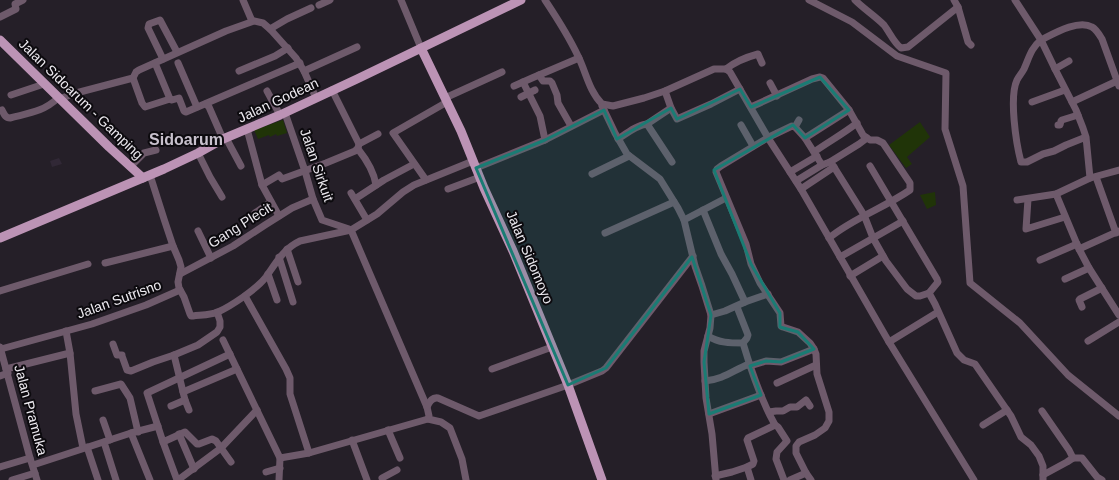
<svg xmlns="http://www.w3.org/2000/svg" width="1119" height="480" font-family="Arial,sans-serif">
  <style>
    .built { fill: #312836 }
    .green { fill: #203408 }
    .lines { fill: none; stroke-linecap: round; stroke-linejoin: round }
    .minor { stroke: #6e5a6b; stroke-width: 7 }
    .major { stroke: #bc93b5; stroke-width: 9 }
    .marked { fill: #1a7c74; fill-opacity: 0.2; stroke: #1a7c74; stroke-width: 3; stroke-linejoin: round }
    .labels { text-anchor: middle; stroke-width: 4; stroke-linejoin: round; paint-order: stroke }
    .street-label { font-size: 14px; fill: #ece9ef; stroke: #0c0a0e }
    .quarter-label { font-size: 16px; font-weight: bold; fill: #c8c1cd; stroke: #0c0a0e }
  </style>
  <rect width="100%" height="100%" fill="#251f28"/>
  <path class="built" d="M59 158 62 164 52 167 50 161Z"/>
  <g class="green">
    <path d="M283 120 287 133 277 136 276 134 270 137 269 135 258 139 254 130Z"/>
    <path d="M920 122 930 137 907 157 912 164 906 168 889 145Z"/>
    <path d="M935 192 936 205 927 209 920 195Z"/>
  </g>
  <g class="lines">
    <g class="minor">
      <path d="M243 0 252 21"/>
      <path d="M401 0 421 48"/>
      <path d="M545 0C557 18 569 37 578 56 586 72 589 91 602 104L613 106 644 98 665 91 714 69H726L730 72 770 141 801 189 889 342 974 480"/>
      <path d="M809 0 852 22 897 56 946 73 945 129 963 186 970 283 1020 323 1068 375 1119 416"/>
      <path d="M855 0C864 9 875 16 884 25 890 33 894 43 901 48L908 47 958 7"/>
      <path d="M954 0 958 7 968 42 971 45"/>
      <path d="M1015 0 1041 40C1053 34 1078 19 1092 27 1096 29 1099 34 1102 39L1119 86"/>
      <path d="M319 5 330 0"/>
      <path d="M0 17 16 9 15 4 23 0"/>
      <path d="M270 29 287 19 311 8"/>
      <path d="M163 59 148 28 149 24 160 20 177 52"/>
      <path d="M155 63 170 99 172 100 179 98 184 111 186 112 300 63"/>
      <path d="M178 63 197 107"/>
      <path d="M726 69C736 61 747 57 758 54L762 63"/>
      <path d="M1055 69 1069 61"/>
      <path d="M239 71 275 56 288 48"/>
      <path d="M304 71 357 47"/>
      <path d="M539 75 543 81H550L552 83 557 95 558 103 571 126"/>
      <path d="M133 78 142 103 145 107 170 99"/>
      <path d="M523 82 540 116 545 140"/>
      <path d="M770 83 777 96"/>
      <path d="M514 86 532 78 579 58"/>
      <path d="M267 91 280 115"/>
      <path d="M665 91 671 108 677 119 711 104 740 89"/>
      <path d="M11 95 44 84"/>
      <path d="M521 97 535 90"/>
      <path d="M445 98 502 72"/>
      <path d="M59 99 76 93 133 78 136 72 139 70 226 31 254 21 263 23 270 29 296 58 304 71 316 98"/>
      <path d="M1032 102 1065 90"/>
      <path d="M1072 102 1117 81"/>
      <path d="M206 104 209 107 223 139"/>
      <path d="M751 107 812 79 820 77 823 78 849 110 863 135 870 140H877L883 143 910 183V190C884 208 853 218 829 238"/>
      <path d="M2 110C4 114 5 118 10 118 29 113 43 112 58 98"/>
      <path d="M604 110 615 133 627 154 660 179 678 208 684 220 695 266 702 286 711 315 710 328 704 351V362L706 398 712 434 716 480"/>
      <path d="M285 113 305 171 313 199 322 220 349 229"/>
      <path d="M647 124 671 108"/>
      <path d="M741 125 753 146"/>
      <path d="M1058 125H1060L1061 121 1062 120 1078 115"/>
      <path d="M795 127 799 120"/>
      <path d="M247 129 262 185 279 216"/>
      <path d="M1086 137 1066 145 1054 151 1043 154 1027 162H1021C1016 143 1009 97 1017 80 1019 76 1022 73 1024 69 1029 58 1031 48 1041 40L1055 69 1076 110 1083 128 1086 137 1090 178"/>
      <path d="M226 138 241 166"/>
      <path d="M805 138 822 165 830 162 834 167"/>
      <path d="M618 139C627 133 637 125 647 124L672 162"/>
      <path d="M359 144 378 134"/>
      <path d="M358 149C366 159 374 172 376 185"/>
      <path d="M814 152C828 142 843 134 857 123"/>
      <path d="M198 153 210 177 222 197"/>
      <path d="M830 162 859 144 867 138"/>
      <path d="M870 166 937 279 938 282 929 293 935 304 957 353 964 360 975 364 1011 416 1021 437 1031 445 1039 456 1043 466V480"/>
      <path d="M130 167 144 153 156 150"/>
      <path d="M476 168 545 140 604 110 602 106"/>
      <path d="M790 172 817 156"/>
      <path d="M592 174 629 156"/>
      <path d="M150 175 164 219 173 246 179 260 181 267 178 282 179 288 184 297 190 314 191 316H193C201 315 211 315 218 312 231 306 257 289 266 277 276 263 283 249 300 241L351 230 377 214 403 192 414 185 473 161"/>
      <path d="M1096 177 1116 233"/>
      <path d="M426 180 393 133 447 102"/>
      <path d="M796 181 822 165"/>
      <path d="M262 185 279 175 282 179 326 163 355 151 358 148 359 144 332 90"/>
      <path d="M448 189 480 177"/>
      <path d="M801 189 834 167 864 215 873 238 886 261 907 289 916 296H920L929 293"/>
      <path d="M351 193 367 220"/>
      <path d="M1056 194 1079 249 1089 268 1119 315"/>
      <path d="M355 199 384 180 414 164"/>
      <path d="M1028 199 1026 229 1065 217"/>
      <path d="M1017 200 1056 194 1090 178 1119 170"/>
      <path d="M703 210 721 254 732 274 745 302"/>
      <path d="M255 213 271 202"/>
      <path d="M684 220 726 198"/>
      <path d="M351 230 427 407 429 416 428 419 441 422 450 428 462 459 466 480"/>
      <path d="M198 231 211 258"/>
      <path d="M605 233 674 202"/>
      <path d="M287 249 298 282"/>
      <path d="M1079 249 1119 231"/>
      <path d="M279 257 293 302"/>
      <path d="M840 257 903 221"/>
      <path d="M1040 260 1077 244"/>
      <path d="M105 263 173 246"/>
      <path d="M180 274 233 246 265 225 292 208 313 199"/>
      <path d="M268 274 277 300"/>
      <path d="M850 276 883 256"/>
      <path d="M1065 279 1089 268"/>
      <path d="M0 291 88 264"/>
      <path d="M245 296 286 369 290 378V394L309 453"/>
      <path d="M737 307 748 335 747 338 743 343"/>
      <path d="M1082 307 1079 300 1080 299 1102 288"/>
      <path d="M711 315 725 311 745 302 768 294"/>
      <path d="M66 331 70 353 76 414 83 448"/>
      <path d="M708 336C719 343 730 343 743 343 751 370 760 398 774 423L773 426 748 438 747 440 754 461 753 464 747 467 751 480"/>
      <path d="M223 340 280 458 279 480"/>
      <path d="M1088 341 1119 322"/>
      <path d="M889 342 938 312"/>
      <path d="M113 344 117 355H122V356L127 370 131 371 153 362 174 355 198 345 217 332 220 327V321L217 312"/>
      <path d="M0 347 30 458 37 480"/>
      <path d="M1 349 92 324 146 305 180 290"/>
      <path d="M174 355 185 400 189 410"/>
      <path d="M750 366 766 361 781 362 814 349"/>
      <path d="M6 369 70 353"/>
      <path d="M492 369 552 347"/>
      <path d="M0 376 8 373"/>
      <path d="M705 381C724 379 732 371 749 364"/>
      <path d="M777 383 816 365"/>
      <path d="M95 391 121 384 130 398 138 432"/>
      <path d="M183 392 237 369"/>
      <path d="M171 406 185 400"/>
      <path d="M427 407C429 402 432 397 438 398L479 416 568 385 602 371 606 368 693 256"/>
      <path d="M1042 411 1069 450 1073 458 1067 462 1043 475"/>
      <path d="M769 412 776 411H783L790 407H797L806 400 810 406"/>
      <path d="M709 414 761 395"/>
      <path d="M103 420 110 440"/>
      <path d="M774 424 778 427 787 441 777 452 776 459 784 480"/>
      <path d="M983 425 1007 410"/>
      <path d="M388 430 400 458"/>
      <path d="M131 433 150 480"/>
      <path d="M179 434 194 469"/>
      <path d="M352 440 367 480"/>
      <path d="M104 442 116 480"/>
      <path d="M163 442 185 432 197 444H199L212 439 216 441 231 462"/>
      <path d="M87 447 98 480"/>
      <path d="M280 458 309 453 428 419"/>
      <path d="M1073 458H1082L1097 477 1102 480"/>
      <path d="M33 465 131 433 158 426"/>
      <path d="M0 467 30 458"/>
      <path d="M266 472 280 468"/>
      <path d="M715 476 732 472 747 467"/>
      <path d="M382 478 397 470"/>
      <path d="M12 480 35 473"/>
      <path d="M177 480 163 442 147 393 230 354"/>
      <path d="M178 480 221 448 257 410"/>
      <path d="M790 480 806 473"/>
      <path d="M811 480 806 473 796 453V446L799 442 815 435 825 428 829 421V412L817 374 816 354 814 349 810 343 798 332 783 327 781 326 780 313 760 283 751 264 746 244 716 172 717 169 721 166 769 137 792 126 795 127 805 138 849 110"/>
    </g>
    <g class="major">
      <path d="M0 40 109 147 143 178"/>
      <path d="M421 48 461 131 484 188 513 251 568 385 602 480"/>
      <path d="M0 238 164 169 198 153 223 139 280 115 357 79 521 0"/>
    </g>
  </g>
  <path class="marked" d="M820 77 849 110 805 138 793 125 714 170 751 264 780 313V327L798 332 814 349 781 362 766 361 750 366 761 395 709 414 704 362 711 315 692 257 606 368 568 385 476 168 545 140 604 110 617 139 671 108 677 119 740 89 751 107Z"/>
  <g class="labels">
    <g class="street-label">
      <text transform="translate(81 99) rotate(44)" y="5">Jalan Sidoarum - Gamping</text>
      <text transform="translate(278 100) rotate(-25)" y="5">Jalan Godean</text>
      <text transform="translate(317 165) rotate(71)" y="5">Jalan Sirkuit</text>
      <text transform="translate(240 225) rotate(-32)" y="5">Gang Plecit</text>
      <text transform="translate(530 257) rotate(67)" y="5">Jalan Sidomoyo</text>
      <text transform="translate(119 299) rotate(-20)" y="5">Jalan Sutrisno</text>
      <text transform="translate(31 410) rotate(75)" y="5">Jalan Pramuka</text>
    </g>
    <g class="quarter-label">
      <text x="186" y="145">Sidoarum</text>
    </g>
  </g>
</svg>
